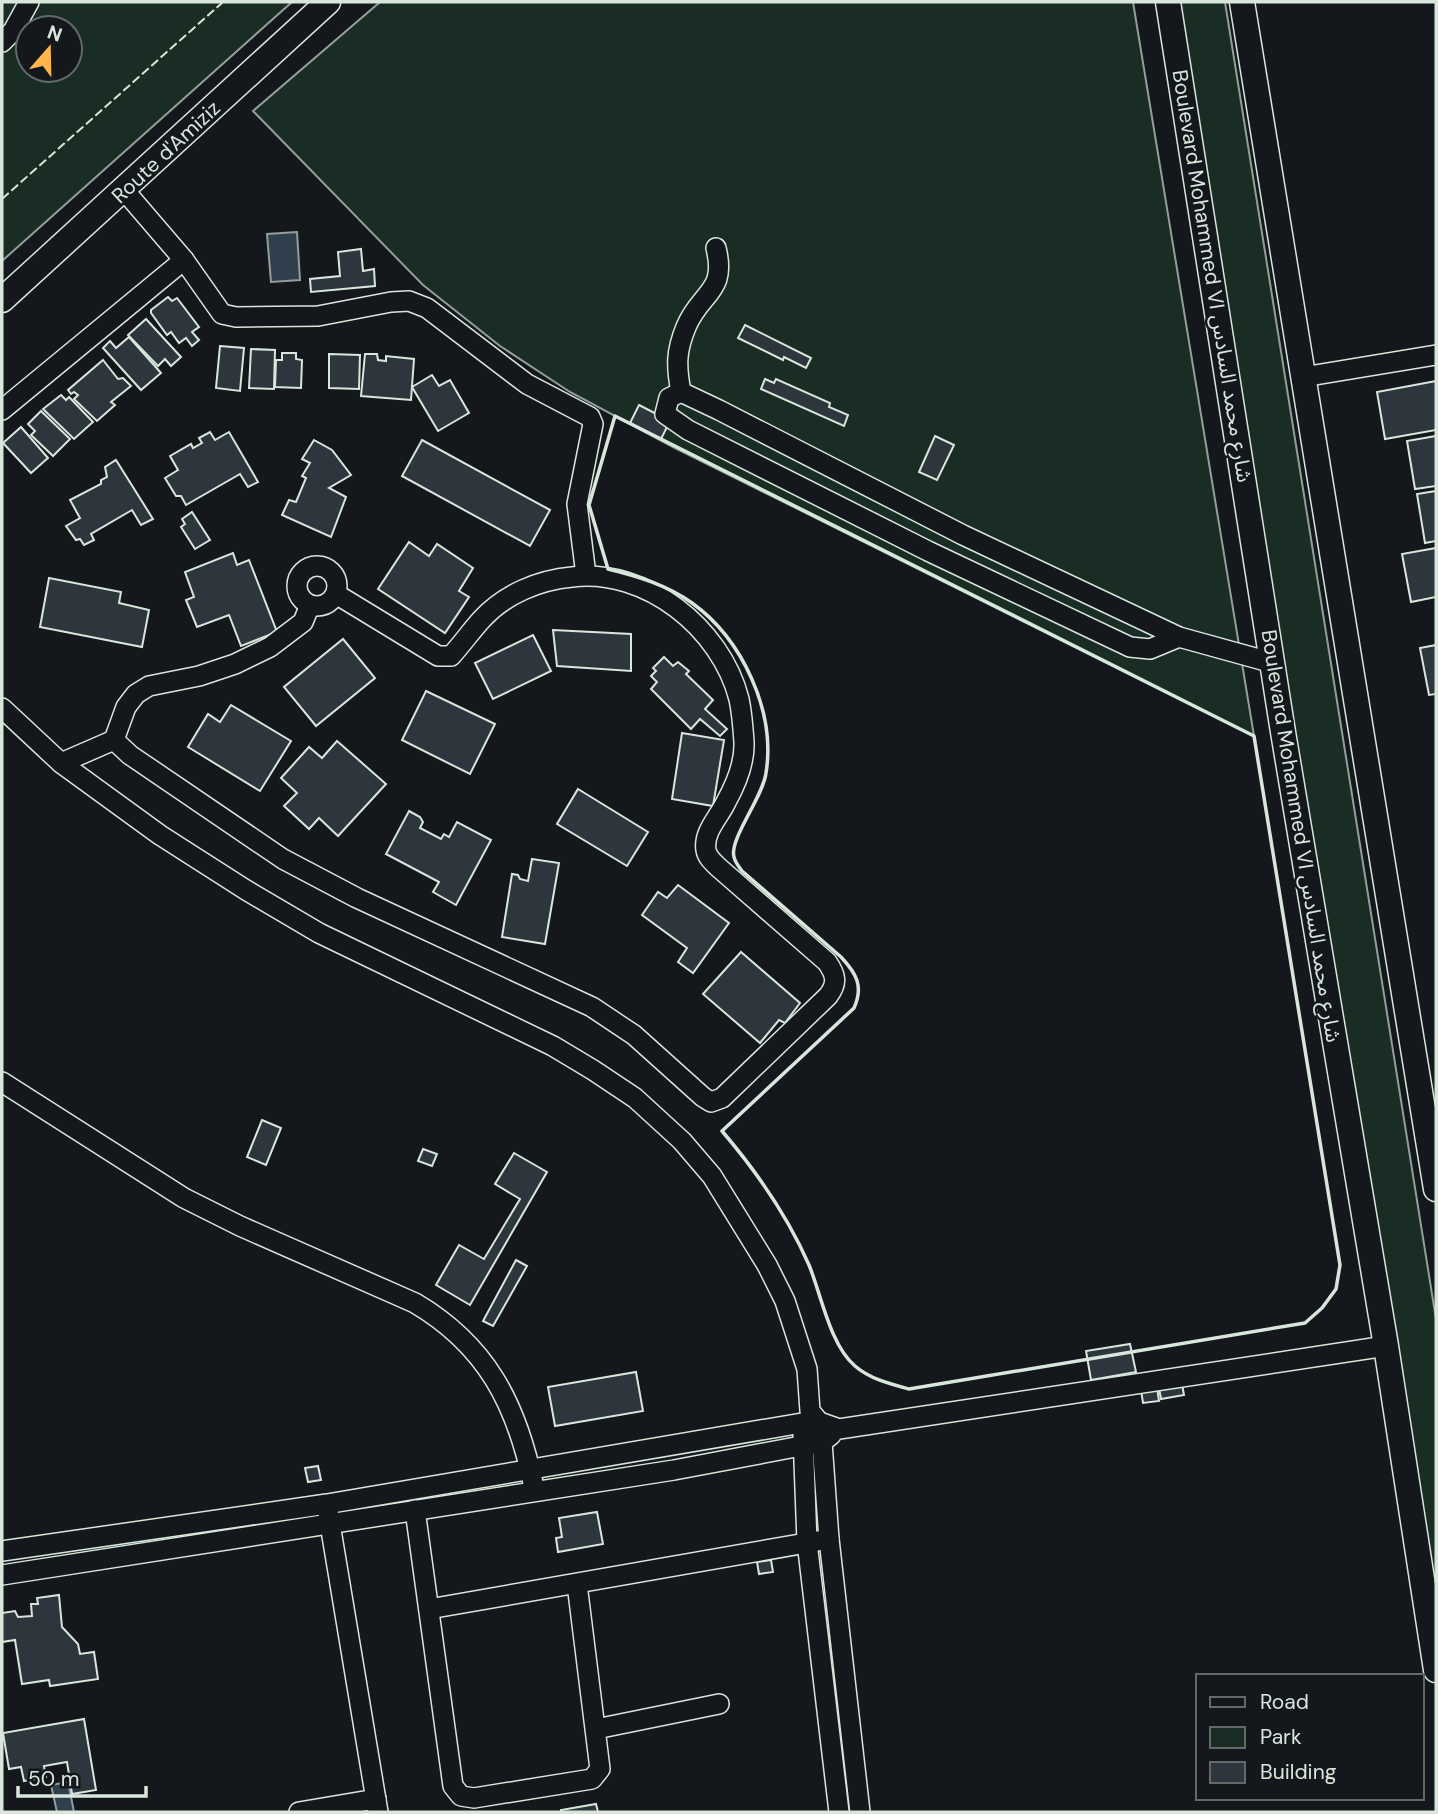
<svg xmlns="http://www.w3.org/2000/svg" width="1438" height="1814" font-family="'DM Sans','Noto Sans Arabic',sans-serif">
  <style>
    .green { fill: #1a2d24; stroke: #939e99; stroke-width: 2; fill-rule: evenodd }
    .water { fill: #2f3f4d; stroke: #939e99; stroke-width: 2 }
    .building { fill: #2c363c; stroke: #d8e6dc; stroke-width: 2 }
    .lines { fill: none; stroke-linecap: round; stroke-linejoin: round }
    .minor-casing { stroke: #d8e6dc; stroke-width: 22 }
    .major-casing { stroke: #d8e6dc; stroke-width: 27 }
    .minor { stroke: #14181c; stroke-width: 19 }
    .major { stroke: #14181c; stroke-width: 24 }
    .fence { stroke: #d8e6dc; stroke-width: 2; stroke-dasharray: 9 3.5; stroke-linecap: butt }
    .wall { stroke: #d8e6dc; stroke-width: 3.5 }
    .labels { text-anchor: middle; stroke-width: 5; stroke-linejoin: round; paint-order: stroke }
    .street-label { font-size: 21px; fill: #d8e6dc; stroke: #14181c }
  </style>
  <rect width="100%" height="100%" fill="#14181c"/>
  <g class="green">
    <path d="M2 2H292L2 261ZM28 28H70V70H28Z"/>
    <path d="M380 2H1133L1254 736 673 447 570 392 500 346 423 285 253 111Z"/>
    <path d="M1176 2H1225L1436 1319V1601Z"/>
  </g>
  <g class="water">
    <path d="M297 232 300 280 271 282 267 234Z"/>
    <path d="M68 1782 74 1812H57L51 1785Z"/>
  </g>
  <g class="building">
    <path d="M361 249 363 271 374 269 375 286 311 292 310 279 340 276 338 252Z"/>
    <path d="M168 297 172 301 177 298 199 327 192 332 199 340 192 346 186 338 179 343 171 332 167 335 151 313V310Z"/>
    <path d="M146 319 181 357 171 366 165 359 158 366 128 335Z"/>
    <path d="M745 325 811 358 806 368 784 357 783 360 738 338Z"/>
    <path d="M129 337 161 373 141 390 103 348 110 341 116 348Z"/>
    <path d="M220 346 244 348 240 391 216 388Z"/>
    <path d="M251 349 275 350 274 389 249 388Z"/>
    <path d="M282 353H296V359L302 360 301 388 275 387 276 360H282Z"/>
    <path d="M329 354 360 355 359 389 329 388Z"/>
    <path d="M365 354H377L378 360 386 361V356L414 359 411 400 361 396Z"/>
    <path d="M103 360 118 379 123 378 131 386 111 402 115 405 97 421 74 399 78 395 74 392 71 394 68 390Z"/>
    <path d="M432 375 439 386 450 380 469 413 438 431 412 387Z"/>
    <path d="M765 379 774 383 776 379 830 403 829 407 848 415 844 426 761 389Z"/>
    <path d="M1436 381V430L1385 439 1377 392Z"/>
    <path d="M61 395 66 400 69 397 93 422 74 439 43 409Z"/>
    <path d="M639 405 670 421 661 439 630 423Z"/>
    <path d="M41 411 70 439 53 456 31 435 35 431 28 424Z"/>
    <path d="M21 427 48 458 31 473 3 443Z"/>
    <path d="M210 432 215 440 229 432 258 482 248 487 240 474 186 505 181 496H176L165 478 178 470 170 456 191 444 193 448 202 443 199 438Z"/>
    <path d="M935 436 954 445 937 480 919 472Z"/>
    <path d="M1436 436V486L1415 489 1407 441Z"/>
    <path d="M314 440 332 450 351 475 329 488 346 497 331 537 282 515 289 500 296 502 306 478 302 476 310 463 302 459Z"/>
    <path d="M422 440 550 510 530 546 402 476Z"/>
    <path d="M116 460 153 519 141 525 132 510 91 534 94 540 84 545 80 539 76 540 66 526 80 518 70 500 101 484V480L107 477 105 467Z"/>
    <path d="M1436 491V541L1425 543 1417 494Z"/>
    <path d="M192 512 210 540 195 549 181 527 185 524 182 519Z"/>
    <path d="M409 542 429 556 437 544 473 568 459 591 469 597 445 633 378 589Z"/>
    <path d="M1436 548V597L1411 602 1402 554Z"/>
    <path d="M233 553 237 565 249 560 277 632 241 646 229 615 197 627 186 600 194 597 185 572Z"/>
    <path d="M49 578 121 592 119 603 149 610 142 647 40 627Z"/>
    <path d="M553 630 631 634V671L557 666Z"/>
    <path d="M533 635 551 671 493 699 475 663Z"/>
    <path d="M343 639 375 678 316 726 284 687Z"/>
    <path d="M1436 645V694L1429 695 1420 648Z"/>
    <path d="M664 657 673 666 678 662 689 671 686 674 713 700 705 709 727 729 720 736 700 719 691 729 651 689 657 682 651 676 656 671 653 668Z"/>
    <path d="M426 691 495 724 470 774 402 740Z"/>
    <path d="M231 705 291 741 260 791 188 747 208 714 220 722Z"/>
    <path d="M682 733 724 740 713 806 672 799Z"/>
    <path d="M337 741 386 784 338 836 319 818 309 829 284 806 297 793 281 778 309 747 322 758Z"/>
    <path d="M578 789 648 832 627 866 557 824Z"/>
    <path d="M409 811 420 817 423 822 420 828 441 839 444 834 449 837 457 822 491 840 456 905 433 892 439 882 386 854Z"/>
    <path d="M532 859 559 863 545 944 502 937 512 874 518 875 520 879 528 881Z"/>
    <path d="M678 885 729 923 693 973 678 962 687 948 642 915 658 892 667 898Z"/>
    <path d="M741 952 800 1003 785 1023 779 1020 760 1043 703 994Z"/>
    <path d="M262 1120 281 1128 266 1165 247 1157Z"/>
    <path d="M423 1149 437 1154 432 1166 418 1161Z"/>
    <path d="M514 1153 547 1172 470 1305 436 1285 459 1245 484 1259 520 1199 495 1184Z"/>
    <path d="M516 1260 527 1266 493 1326 483 1321Z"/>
    <path d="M1130 1344 1136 1372 1091 1380 1086 1351Z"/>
    <path d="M636 1372 643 1411 555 1426 548 1387Z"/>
    <path d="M1182 1384 1184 1395 1161 1399 1159 1388Z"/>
    <path d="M1157 1387 1159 1401 1143 1403 1141 1390Z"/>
    <path d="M318 1466 321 1480 308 1482 305 1468Z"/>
    <path d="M597 1512 603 1544 558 1552 556 1538 562 1537 559 1518Z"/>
    <path d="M771 1560 773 1572 759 1574 757 1562Z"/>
    <path d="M59 1595 62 1627 78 1644 80 1654 94 1652 98 1679 50 1686 49 1680 22 1684 15 1640 2 1642V1613L15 1611 18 1617 32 1616 31 1604H38L37 1598Z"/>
    <path d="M84 1719 96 1790 72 1794 67 1762 44 1766 46 1777 24 1781 21 1767 9 1769 3 1733Z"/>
    <path d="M596 1804 598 1812H561V1810Z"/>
  </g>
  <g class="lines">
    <defs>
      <g id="minor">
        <path d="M2 42 13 31 29 2"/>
        <path d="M124 190 184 260 222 314 236 317 318 316 391 302 409 301 427 308 527 384 590 417 593 424 577 504 586 575"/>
        <path d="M1303 377 1436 355"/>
        <path d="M681 392C676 366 676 351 686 327 701 291 727 293 716 248"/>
        <path d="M2 410 184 260"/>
        <circle cx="317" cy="586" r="20"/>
        <path d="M1179 637 1150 649 1130 647 928 551 688 430 665 414 669 398 681 392 719 410 963 535 1179 637 1273 663"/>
        <path d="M2 708 61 763 160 835 246 890 319 933 553 1046 593 1070 635 1098 682 1141 712 1176 767 1265 785 1301 807 1369 810 1411 819 1422 822 1442 829 1539 860 1812"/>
        <path d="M114 740 130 755 283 859 357 898 592 1007 634 1035 703 1097 711 1102 722 1098 828 996C838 983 836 975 827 962L718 867C713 862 707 857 706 850 703 832 719 817 726 802 736 784 745 763 744 742 743 727 742 713 739 699 721 628 646 568 572 577 539 580 505 594 482 619 471 631 462 644 451 656H438L336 594"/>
        <path d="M61 763 114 740 126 707 136 694 149 686 199 676 235 664 270 647 303 622 310 605"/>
        <path d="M2 1082 184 1198 240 1226 415 1303C486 1345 516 1403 533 1483"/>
        <path d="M803 1435 807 1542 839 1812"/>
        <path d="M415 1510 453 1786 461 1796 474 1798 592 1779 600 1769 577 1584"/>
        <path d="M328 1512 378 1812"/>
        <path d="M2 1551 327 1504 802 1423 819 1422 839 1429 1386 1346"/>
        <path d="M2 1575 674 1470 822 1442 831 1435"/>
        <path d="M429 1609 829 1539"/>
        <path d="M596 1729 719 1704"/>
        <path d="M299 1812 376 1799"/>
      </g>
      <g id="major">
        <path d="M1168 2 1283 732 1386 1346 1436 1670"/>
        <path d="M1242 2 1436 1189"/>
        <path d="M2 300 328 2"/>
      </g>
    </defs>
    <use href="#minor" class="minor-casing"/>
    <use href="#major" class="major-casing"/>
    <use href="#minor" class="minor"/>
    <use href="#major" class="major"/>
    <path class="fence" d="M2 199 223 2"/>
    <path class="wall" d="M615 416 1254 736 1340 1265 1336 1289 1322 1308 1305 1323 909 1389C890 1384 870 1379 855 1366 830 1345 821 1294 809 1265 787 1215 757 1172 722 1131L854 1008C864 986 856 973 841 957L742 871C739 867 735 862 734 857 729 839 763 797 766 773 776 711 742 639 692 603 667 585 637 576 608 569L589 505Z"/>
  </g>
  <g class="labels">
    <g class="street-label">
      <text transform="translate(166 152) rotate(-43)" y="7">Route d'Amiziz</text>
      <text transform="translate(1212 276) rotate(81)" y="7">Boulevard Mohammed VI شارع محمد السادس</text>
      <text transform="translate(1301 836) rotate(81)" y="7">Boulevard Mohammed VI شارع محمد السادس</text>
    </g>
  </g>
  <rect width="1438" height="1814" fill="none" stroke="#d8e6dc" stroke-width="7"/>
  <rect x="1196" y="1674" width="228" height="126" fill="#14181c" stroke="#626a69" stroke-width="2"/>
  <rect x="1210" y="1697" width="35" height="10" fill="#14181c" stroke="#626a69" stroke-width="2"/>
  <text x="1260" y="1709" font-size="21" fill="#d8e6dc">Road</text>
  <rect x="1210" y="1727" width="35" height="21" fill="#1a2d24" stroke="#626a69" stroke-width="2"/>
  <text x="1260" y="1744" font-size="21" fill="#d8e6dc">Park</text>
  <rect x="1210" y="1762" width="35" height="21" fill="#2c363c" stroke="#626a69" stroke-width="2"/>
  <text x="1260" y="1779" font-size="21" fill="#d8e6dc">Building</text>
  <g transform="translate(49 49) rotate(20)"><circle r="33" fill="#14181c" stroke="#626a69" stroke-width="2"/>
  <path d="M0-5L12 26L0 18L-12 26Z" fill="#ffb74d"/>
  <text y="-10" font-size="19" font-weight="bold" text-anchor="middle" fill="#d8e6dc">N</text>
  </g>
  <path d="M18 1786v10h128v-10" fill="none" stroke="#d8e6dc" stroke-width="3.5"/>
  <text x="28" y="1786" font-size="21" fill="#d8e6dc" stroke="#14181c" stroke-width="5" paint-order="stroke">50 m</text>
</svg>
